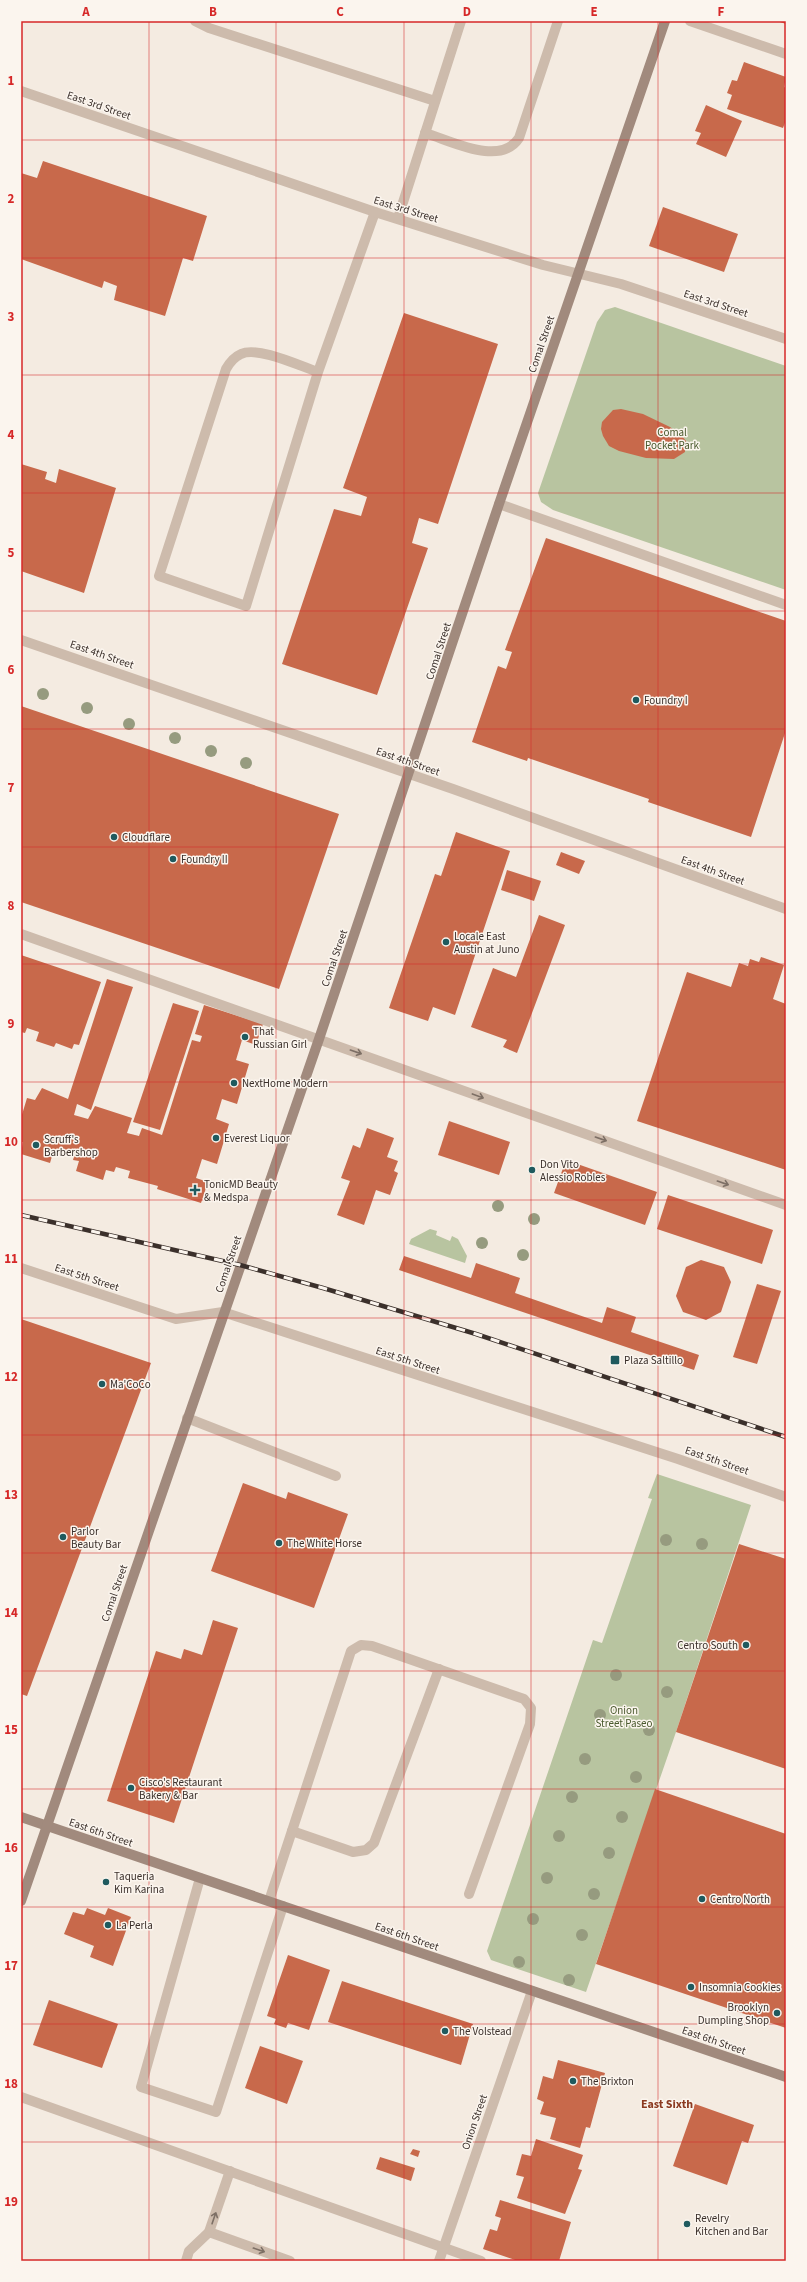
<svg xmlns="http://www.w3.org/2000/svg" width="807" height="2282" font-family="'Source Sans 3',sans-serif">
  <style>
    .green { fill: #b8c4a0 }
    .building { fill: #c8694b }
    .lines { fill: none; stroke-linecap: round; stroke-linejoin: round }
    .lane { stroke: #cdbbac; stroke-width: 10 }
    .street { stroke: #cdbbac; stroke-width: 10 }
    .secondary { stroke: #a18a7d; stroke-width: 10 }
    .rail-casing { stroke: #3b302b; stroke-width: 4.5 }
    .rail { stroke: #fbf5ee; stroke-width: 3; stroke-dasharray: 9; stroke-linecap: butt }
    .tree { fill: #969b7f }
    .oneway { stroke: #7d6f65 }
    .grid { fill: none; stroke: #d62828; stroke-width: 1; stroke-opacity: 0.55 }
    .poi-dot { fill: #1f5a5e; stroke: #fbf5ee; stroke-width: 1.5 }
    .labels { text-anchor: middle; stroke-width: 3; stroke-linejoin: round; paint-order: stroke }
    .street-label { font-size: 11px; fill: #3b302b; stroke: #fbf5ee }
    .park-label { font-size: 11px; fill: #4a5a2e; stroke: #fbf5ee }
    .poi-label { font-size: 11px; fill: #3b302b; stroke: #fbf5ee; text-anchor: start }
    .neighbourhood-label { font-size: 12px; font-weight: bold; fill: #8c3b22; stroke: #fbf5ee }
    .neatline { fill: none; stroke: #d62828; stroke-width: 1.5 }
    .grid-label { font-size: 13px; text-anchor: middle; font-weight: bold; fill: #d62828 }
  </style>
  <rect width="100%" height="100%" fill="#f4ebe1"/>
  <g class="green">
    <path d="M615 307 786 366V590L553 510 541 502 538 493 597 322 605 310Z"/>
    <path d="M430 1229 437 1231 436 1235 450 1241 452 1236 458 1239 467 1256 465 1263 409 1244 411 1239Z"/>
    <path d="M657 1474 751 1505 676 1732 586 1992 491 1960 487 1951 593 1640 602 1643 652 1499 648 1498Z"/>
  </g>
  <g class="building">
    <path d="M777 21H786V24Z"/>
    <path d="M744 62 786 77 784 87 786 88V120L783 128 727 109 732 95 727 93 732 80 737 81Z"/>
    <path d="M706 105 742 121 726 157 696 144 701 133 695 131Z"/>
    <path d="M43 161 207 216 193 261 183 258 165 316 114 300 117 286 104 281 102 288 21 259V173L37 178Z"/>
    <path d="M663 207 738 234 724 272 649 246Z"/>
    <path d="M404 313 498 344 438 524 419 518 412 543 428 548 377 695 282 664 334 509 361 516 367 497 343 488Z"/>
    <path d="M621 409 643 414 670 427 682 436 686 441 685 452 674 459 646 458 619 451 609 446 603 436 601 429 602 422 613 410Z"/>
    <path d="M21 464 47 472 45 479 56 483 59 469 116 488 84 593 21 571Z"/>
    <path d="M546 538 786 621V730L751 837 648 802 649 799 528 758 527 761 472 742 498 666 506 669 512 652 505 650Z"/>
    <path d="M21 706 339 814 279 989 21 902Z"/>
    <path d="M456 832 510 851 455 1015 433 1007 428 1021 389 1008 435 874 441 876Z"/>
    <path d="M561 852 585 861 579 874 556 865Z"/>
    <path d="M507 870 541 881 534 901 501 890Z"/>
    <path d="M539 915 565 925 517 1053 503 1047 507 1040 471 1027 493 968 516 977Z"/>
    <path d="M21 955 101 982 79 1045 74 1044 72 1049 56 1043 54 1047 36 1041 39 1032 27 1028 25 1033 21 1032Z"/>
    <path d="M761 957 784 965 773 999 786 1004V1170L637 1121 687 972 731 987 739 963 748 966 750 959 759 962Z"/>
    <path d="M107 979 133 987 91 1110 77 1104 74 1115 88 1119 95 1106 132 1118 127 1133 139 1136 142 1128 162 1135 192 1040 200 1042 202 1036 195 1034 204 1005 263 1024 256 1045 242 1040 236 1060 249 1064 237 1104 222 1099 216 1119 229 1124 217 1164 202 1159 196 1178 208 1182 201 1203 157 1189 158 1186 128 1178 130 1171 116 1167 114 1172 106 1170 103 1180 76 1171 79 1161 73 1160 75 1153 63 1149 61 1156 53 1153 50 1163 21 1154 23 1142H21V1118L27 1098 35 1100 42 1088 68 1099Z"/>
    <path d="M173 1003 199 1011 160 1130 133 1122Z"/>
    <path d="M449 1121 510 1142 499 1175 438 1155Z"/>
    <path d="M367 1128 394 1138 387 1157 398 1161 394 1171 398 1173 390 1195 376 1190 364 1225 337 1215 350 1181 341 1178 353 1145 360 1148Z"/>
    <path d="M566 1160 657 1192 645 1225 554 1193Z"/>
    <path d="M668 1195 773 1230 762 1264 657 1229Z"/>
    <path d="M404 1256 471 1278 476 1263 520 1278 515 1293 602 1323 607 1307 636 1317 631 1332 699 1355 694 1370 399 1270Z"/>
    <path d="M701 1260 724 1267 731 1282 721 1312 706 1320 683 1312 676 1296 686 1267Z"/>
    <path d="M757 1284 781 1291 757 1364 733 1357Z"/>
    <path d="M21 1319 151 1363 27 1696 21 1694Z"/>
    <path d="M243 1483 286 1499 288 1492 348 1514 314 1608 211 1571Z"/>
    <path d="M739 1544 786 1559V1769L676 1732Z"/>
    <path d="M213 1620 238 1628 174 1823 107 1801 156 1651 181 1659 184 1649 202 1655Z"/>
    <path d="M655 1789 786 1834V2028L596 1964Z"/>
    <path d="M87 1908 105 1915 108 1908 131 1917 113 1966 90 1957 94 1946 64 1934 73 1912 84 1915Z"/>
    <path d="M288 1955 330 1970 309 2030 288 2023 286 2028 274 2024 276 2019 267 2016Z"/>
    <path d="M342 1981 473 2024 461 2065 328 2022Z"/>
    <path d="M49 2000 118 2024 102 2068 33 2045Z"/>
    <path d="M260 2046 303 2061 287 2104 245 2088Z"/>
    <path d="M558 2060 605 2073 590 2128 586 2127 580 2148 550 2139 556 2118 540 2114 544 2102 537 2099 543 2076 553 2079Z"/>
    <path d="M695 2104 754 2125 748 2143 742 2141 727 2185 673 2166Z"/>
    <path d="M536 2139 583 2155 578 2169 582 2170 565 2214 517 2198 524 2177 516 2175 522 2154 531 2156Z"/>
    <path d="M413 2149 420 2151 418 2157 410 2154Z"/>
    <path d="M380 2157 415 2168 411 2181 376 2169Z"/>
    <path d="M500 2200 571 2222 559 2261H518L483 2249 490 2229 497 2231 501 2218 495 2216Z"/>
  </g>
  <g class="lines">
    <g class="lane">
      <path d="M195 21 209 28 435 101"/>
      <path d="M690 21 786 54"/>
      <path d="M425 133C452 141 500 167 519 138L558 21"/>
      <path d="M398 218 461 21"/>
      <path d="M318 372C300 366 258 346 241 354 234 357 230 362 226 369L159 576 246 606 318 372 375 212"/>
      <path d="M499 504 786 605"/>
      <path d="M21 934 786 1205"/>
      <path d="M187 1418 336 1476"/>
      <path d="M292 1831 353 1852 366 1850 374 1843 439 1669"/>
      <path d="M200 1878 141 2087 216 2112 283 1906"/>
      <path d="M269 1901 351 1651 361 1645 372 1646 524 1699 531 1708 530 1724 469 1894"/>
      <path d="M21 2097 481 2261"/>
      <path d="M209 2232 290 2261"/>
      <path d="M186 2261 189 2251 209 2232 230 2171"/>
    </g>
    <g class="street">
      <path d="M21 91 375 212 543 265 621 284 786 339"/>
      <path d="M21 640 453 789 786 909"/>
      <path d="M21 1268 176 1319 223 1312 678 1459 786 1497"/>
      <path d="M439 2261 532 1991"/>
    </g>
    <g class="secondary">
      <path d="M21 1817 786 2077"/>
      <path d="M21 1901 319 1039 499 504 665 21"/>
    </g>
    <defs>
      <path id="rail" d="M21 1215 240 1265 323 1288 476 1334 786 1437"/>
    </defs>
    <use href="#rail" class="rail-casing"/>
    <use href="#rail" class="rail"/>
  </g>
  <g class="tree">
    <circle cx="43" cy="694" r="6"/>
    <circle cx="87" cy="708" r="6"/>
    <circle cx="129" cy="724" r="6"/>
    <circle cx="175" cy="738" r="6"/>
    <circle cx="211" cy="751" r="6"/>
    <circle cx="246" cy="763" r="6"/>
    <circle cx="498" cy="1206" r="6"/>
    <circle cx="534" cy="1219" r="6"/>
    <circle cx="482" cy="1243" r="6"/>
    <circle cx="523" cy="1255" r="6"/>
    <circle cx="666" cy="1540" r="6"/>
    <circle cx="702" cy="1544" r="6"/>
    <circle cx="616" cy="1675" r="6"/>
    <circle cx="667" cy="1692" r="6"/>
    <circle cx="600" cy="1715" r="6"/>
    <circle cx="649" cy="1730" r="6"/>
    <circle cx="585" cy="1759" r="6"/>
    <circle cx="636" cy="1777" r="6"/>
    <circle cx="572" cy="1797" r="6"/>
    <circle cx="622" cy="1817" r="6"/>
    <circle cx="559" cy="1836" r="6"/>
    <circle cx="609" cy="1853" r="6"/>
    <circle cx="547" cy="1878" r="6"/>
    <circle cx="594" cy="1894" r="6"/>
    <circle cx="533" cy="1919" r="6"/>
    <circle cx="582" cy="1935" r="6"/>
    <circle cx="519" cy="1962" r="6"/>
    <circle cx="569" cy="1980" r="6"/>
  </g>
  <defs><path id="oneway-shaft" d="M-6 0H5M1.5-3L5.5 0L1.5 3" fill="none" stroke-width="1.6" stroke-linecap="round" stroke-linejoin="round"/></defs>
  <g class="oneway">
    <use href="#oneway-shaft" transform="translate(356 1052) rotate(19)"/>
    <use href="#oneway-shaft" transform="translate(478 1096) rotate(20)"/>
    <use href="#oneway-shaft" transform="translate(601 1139) rotate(19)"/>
    <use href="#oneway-shaft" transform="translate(723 1183) rotate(19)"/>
    <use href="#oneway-shaft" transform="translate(214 2218) rotate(-71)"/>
    <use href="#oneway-shaft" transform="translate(259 2250) rotate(19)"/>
  </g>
  <path class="grid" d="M149 21V2261M276 21V2261M404 21V2261M531 21V2261M658 21V2261M21 140H786M21 258H786M21 375H786M21 493H786M21 611H786M21 729H786M21 847H786M21 964H786M21 1082H786M21 1200H786M21 1318H786M21 1435H786M21 1553H786M21 1671H786M21 1789H786M21 1907H786M21 2024H786M21 2142H786"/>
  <g class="poi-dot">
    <circle cx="636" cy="700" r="4"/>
    <circle cx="114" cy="837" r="4"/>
    <circle cx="173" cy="859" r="4"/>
    <circle cx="446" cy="942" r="4"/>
    <circle cx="245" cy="1037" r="4"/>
    <circle cx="234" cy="1083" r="4"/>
    <circle cx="216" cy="1138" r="4"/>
    <circle cx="36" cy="1145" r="4"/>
    <circle cx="532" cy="1170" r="4"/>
    <path d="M193 1184h4v4h4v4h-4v4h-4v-4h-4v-4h4z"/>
    <rect x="610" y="1355" width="10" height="10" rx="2"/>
    <circle cx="102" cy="1384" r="4"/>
    <circle cx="63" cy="1537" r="4"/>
    <circle cx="279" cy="1543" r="4"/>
    <circle cx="746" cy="1645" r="4"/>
    <circle cx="131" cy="1788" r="4"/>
    <circle cx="106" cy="1882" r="4"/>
    <circle cx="702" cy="1899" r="4"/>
    <circle cx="108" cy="1925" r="4"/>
    <circle cx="691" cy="1987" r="4"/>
    <circle cx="777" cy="2013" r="4"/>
    <circle cx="445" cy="2031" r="4"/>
    <circle cx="573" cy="2081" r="4"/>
    <circle cx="687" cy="2224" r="4"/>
  </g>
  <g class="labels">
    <g class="street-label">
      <text transform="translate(99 105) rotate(19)" y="4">East 3rd Street</text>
      <text transform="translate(406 209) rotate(17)" y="4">East 3rd Street</text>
      <text transform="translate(716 303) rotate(18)" y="4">East 3rd Street</text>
      <text transform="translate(541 344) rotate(-71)" y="4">Comal Street</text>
      <text transform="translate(438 651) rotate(-72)" y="4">Comal Street</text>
      <text transform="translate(102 654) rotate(19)" y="4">East 4th Street</text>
      <text transform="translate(408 761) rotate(19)" y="4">East 4th Street</text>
      <text transform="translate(713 870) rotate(20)" y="4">East 4th Street</text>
      <text transform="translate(334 958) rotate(-71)" y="4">Comal Street</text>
      <text transform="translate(228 1264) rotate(-71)" y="4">Comal Street</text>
      <text transform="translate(87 1277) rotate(18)" y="4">East 5th Street</text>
      <text transform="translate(408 1360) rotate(18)" y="4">East 5th Street</text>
      <text transform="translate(717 1460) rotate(19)" y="4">East 5th Street</text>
      <text transform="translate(114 1593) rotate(-71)" y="4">Comal Street</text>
      <text transform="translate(101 1832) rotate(19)" y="4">East 6th Street</text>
      <text transform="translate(407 1936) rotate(19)" y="4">East 6th Street</text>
      <text transform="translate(714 2040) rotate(19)" y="4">East 6th Street</text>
      <text transform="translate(474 2122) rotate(-71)" y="4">Onion Street</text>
    </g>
    <g class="park-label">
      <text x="672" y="436">Comal<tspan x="672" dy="13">Pocket Park</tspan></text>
      <text x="624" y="1714">Onion<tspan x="624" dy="13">Street Paseo</tspan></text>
    </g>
    <g class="poi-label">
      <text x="644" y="704">Foundry I</text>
      <text x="122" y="841">Cloudflare</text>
      <text x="181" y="863">Foundry II</text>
      <text x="454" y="940">Locale East<tspan x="454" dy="13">Austin at Juno</tspan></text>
      <text x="253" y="1035">That<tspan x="253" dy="13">Russian Girl</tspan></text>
      <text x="242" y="1087">NextHome Modern</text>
      <text x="224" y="1142">Everest Liquor</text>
      <text x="44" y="1143">Scruff's<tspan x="44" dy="13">Barbershop</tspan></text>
      <text x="540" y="1168">Don Vito<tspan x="540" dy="13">Alessio Robles</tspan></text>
      <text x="204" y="1188">TonicMD Beauty<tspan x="204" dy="13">&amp; Medspa</tspan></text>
      <text x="624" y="1364">Plaza Saltillo</text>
      <text x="110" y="1388">Ma'CoCo</text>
      <text x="71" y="1535">Parlor<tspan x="71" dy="13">Beauty Bar</tspan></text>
      <text x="287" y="1547">The White Horse</text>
      <text x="738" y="1649" text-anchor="end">Centro South</text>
      <text x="139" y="1786">Cisco's Restaurant<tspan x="139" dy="13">Bakery &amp; Bar</tspan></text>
      <text x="114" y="1880">Taqueria<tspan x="114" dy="13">Kim Karina</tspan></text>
      <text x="710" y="1903">Centro North</text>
      <text x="116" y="1929">La Perla</text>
      <text x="699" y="1991">Insomnia Cookies</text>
      <text x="769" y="2011" text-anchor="end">Brooklyn<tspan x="769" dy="13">Dumpling Shop</tspan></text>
      <text x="453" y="2035">The Volstead</text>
      <text x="581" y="2085">The Brixton</text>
      <text x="695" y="2222">Revelry<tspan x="695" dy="13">Kitchen and Bar</tspan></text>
    </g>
    <g class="neighbourhood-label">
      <text x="667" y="2108">East Sixth</text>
    </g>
  </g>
  <rect width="807" height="2282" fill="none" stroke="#fbf5ee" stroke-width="44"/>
  <rect x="22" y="22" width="763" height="2238" class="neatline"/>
  <g class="grid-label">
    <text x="86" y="16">A</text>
    <text x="213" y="16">B</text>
    <text x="340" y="16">C</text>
    <text x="467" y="16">D</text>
    <text x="594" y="16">E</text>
    <text x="721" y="16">F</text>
    <text x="11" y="85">1</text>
    <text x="11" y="203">2</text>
    <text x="11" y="321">3</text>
    <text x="11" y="439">4</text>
    <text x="11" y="557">5</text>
    <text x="11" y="674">6</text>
    <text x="11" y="792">7</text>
    <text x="11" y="910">8</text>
    <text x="11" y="1028">9</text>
    <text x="11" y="1146">10</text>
    <text x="11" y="1263">11</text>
    <text x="11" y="1381">12</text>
    <text x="11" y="1499">13</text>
    <text x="11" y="1617">14</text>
    <text x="11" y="1734">15</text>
    <text x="11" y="1852">16</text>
    <text x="11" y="1970">17</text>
    <text x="11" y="2088">18</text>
    <text x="11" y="2206">19</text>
  </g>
</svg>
